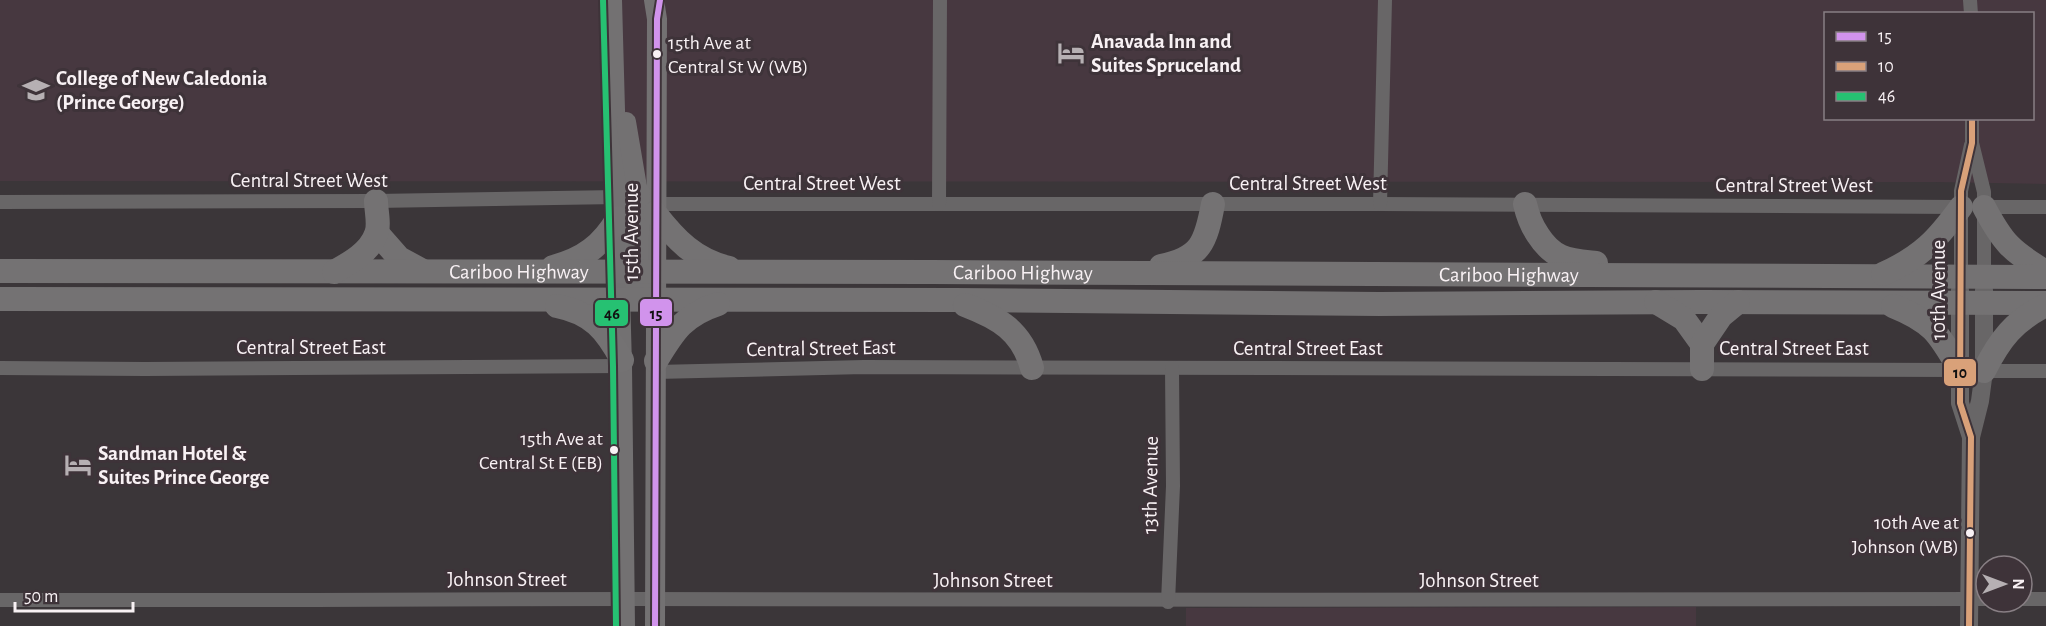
<svg xmlns="http://www.w3.org/2000/svg" width="2046" height="626" font-family="'Alegreya Sans',sans-serif">
  <style>
    .built { fill: #473840; fill-rule: evenodd }
    .lines { fill: none; stroke-linecap: round; stroke-linejoin: round }
    .minor { stroke: #686667; stroke-width: 14 }
    .tertiary { stroke: #686667; stroke-width: 18 }
    .secondary { stroke: #737172; stroke-width: 20 }
    .trunk { stroke: #747273; stroke-width: 24 }
    .bus-1-casing { stroke: #3e3339; stroke-width: 10 }
    .bus-2-casing { stroke: #3e3339; stroke-width: 10 }
    .bus-3-casing { stroke: #3e3339; stroke-width: 10 }
    .bus-1 { stroke: #d193ec; stroke-width: 6 }
    .bus-2 { stroke: #d9a179; stroke-width: 6 }
    .bus-3 { stroke: #26c172; stroke-width: 6 }
    .bus-dot { fill: #f8f1f4; stroke: #3e3339; stroke-width: 2 }
    .labels { text-anchor: middle; stroke-width: 6; stroke-linejoin: round; paint-order: stroke }
    .bus-label { font-size: 20px; fill: #f8f1f4; stroke: #3e3339; text-anchor: end }
    .poi-label { font-size: 21px; font-weight: bold; fill: #f8f1f4; stroke: #3e3339; text-anchor: start }
    .street-label { font-size: 21px; fill: #f8f1f4; stroke: #3e3339 }
    .line-badge { stroke: #3e3339; stroke-width: 2 }
    .pale-badge-label { font-size: 16px; text-anchor: middle; font-weight: bold; fill: #111 }
  </style>
  <rect width="100%" height="100%" fill="#3b3639"/>
  <g class="built">
    <path d="M0 0H2046V184L1935 182 0 181ZM1826 14H2032V118H1826Z"/>
    <path d="M1696 607V626H1186V608Z"/>
  </g>
  <g class="lines">
    <g class="minor">
      <path d="M1970 0 1971 14"/>
      <path d="M1972 118V143L1984 192V277"/>
      <path d="M0 202 376 201 618 197"/>
      <path d="M655 204H1380L1961 207"/>
      <path d="M939 204 940 0"/>
      <path d="M1380 204 1385 0"/>
      <path d="M1984 207H2046"/>
      <path d="M1961 277V191L1971 145"/>
      <path d="M0 368 145 369 622 366"/>
      <path d="M1984 371H2046"/>
      <path d="M656 372 864 367 1960 370"/>
      <path d="M2022 599H2046"/>
      <path d="M0 600C210 601 419 599 629 599 1081 601 1534 599 1986 599"/>
      <path d="M1168 602 1173 486 1172 368"/>
    </g>
    <g class="tertiary">
      <path d="M1960 290V403L1971 437"/>
      <path d="M1969 626 1971 437 1980 401 1984 371V290"/>
    </g>
    <g class="secondary">
      <path d="M612 0 622 366 625 626"/>
      <path d="M654 0 657 19 655 626"/>
      <path d="M626 122 638 193 651 201"/>
    </g>
    <g class="trunk">
      <path d="M638 193 636 272 637 285 639 287"/>
      <path d="M1525 204C1528 217 1531 225 1538 235 1554 260 1569 260 1596 263"/>
      <path d="M1984 207C2003 243 2011 251 2046 272"/>
      <path d="M655 213C676 240 695 260 729 268"/>
      <path d="M377 233 399 258 423 271"/>
      <path d="M1161 266C1201 258 1206 242 1213 204"/>
      <path d="M553 267C584 259 602 245 618 218"/>
      <path id="s1" d="M0 271 931 272 2046 277"/>
      <path d="M334 272C350 263 370 252 376 234 380 225 376 210 376 201"/>
      <path d="M1883 274C1921 257 1937 240 1961 207"/>
      <path d="M0 299 955 300 1379 304 1701 302 2046 303"/>
      <path d="M1656 302 1684 319 1702 344"/>
      <path d="M965 305C999 318 1022 331 1032 368"/>
      <path d="M557 306C592 313 606 330 622 360"/>
      <path d="M1893 306C1933 322 1939 334 1960 370"/>
      <path d="M656 361C674 331 684 315 718 304"/>
      <path d="M1702 369V344L1721 316 1738 302"/>
      <path d="M1984 371C2000 339 2014 321 2046 305"/>
    </g>
    <defs>
      <path id="bus-1" d="M655 626 657 19 660 0"/>
      <path id="bus-2" d="M1969 626 1971 437 1960 403 1961 191 1972 143V118"/>
      <path id="bus-3" d="M603 0 613 366 616 626"/>
    </defs>
    <use href="#bus-1" class="bus-1-casing"/>
    <use href="#bus-2" class="bus-2-casing"/>
    <use href="#bus-3" class="bus-3-casing"/>
    <use href="#bus-1" class="bus-1"/>
    <use href="#bus-2" class="bus-2"/>
    <use href="#bus-3" class="bus-3"/>
  </g>
  <defs>
    <symbol id="hotel-bare" viewBox="-9 -9 18 18"><path d="M-6-4.5h1.5V1H6V5H4.5V3h-9V5H-6ZM-4 0a1.8 1.8 0 1 1 3.6 0ZM.5 0V-2.5h3Q6-2.5 6 0Z" fill="#b6b0b3" stroke="#3e3339" stroke-width="2.5" paint-order="stroke"/></symbol>
    <symbol id="university-bare" viewBox="-9 -9 18 18"><path d="M0-5L7-2L0 1L-7-2ZM-4 1L0 2.5L4 1V4Q0 6-4 4Z" fill="#b6b0b3" stroke="#3e3339" stroke-width="2.5" paint-order="stroke"/></symbol>
  </defs>
  <g fill-rule="evenodd">
    <use href="#hotel-bare" x="1052" y="34" width="38" height="38"/>
    <use href="#university-bare" x="17" y="71" width="38" height="38"/>
    <use href="#hotel-bare" x="59" y="446" width="38" height="38"/>
  </g>
  <g class="bus-dot">
    <circle cx="657" cy="54" r="5"/>
    <circle cx="614" cy="450" r="5"/>
    <circle cx="1970" cy="533" r="5"/>
  </g>
  <g class="labels">
    <g class="bus-label">
      <text x="668" y="49" text-anchor="start">15th Ave at<tspan x="668" dy="24">Central St W (WB)</tspan></text>
      <text x="603" y="445">15th Ave at<tspan x="603" dy="24">Central St E (EB)</tspan></text>
      <text x="1959" y="529">10th Ave at<tspan x="1959" dy="24">Johnson (WB)</tspan></text>
    </g>
    <g class="poi-label">
      <text x="1091" y="48">Anavada Inn and<tspan x="1091" dy="24">Suites Spruceland</tspan></text>
      <text x="56" y="85">College of New Caledonia<tspan x="56" dy="24">(Prince George)</tspan></text>
      <text x="98" y="460">Sandman Hotel &amp;<tspan x="98" dy="24">Suites Prince George</tspan></text>
    </g>
    <g class="street-label">
      <text x="309" y="187">Central Street West</text>
      <text x="822" y="190">Central Street West</text>
      <text x="1308" y="190">Central Street West</text>
      <text x="1794" y="192">Central Street West</text>
      <text transform="translate(631 232) rotate(-90)" y="7">15th Avenue</text>
      <text dy="7" stroke="none"><textPath href="#s1" startOffset="519">Cariboo Highway</textPath></text>
      <text dy="7" stroke="none"><textPath href="#s1" startOffset="1023">Cariboo Highway</textPath></text>
      <text dy="7" stroke="none"><textPath href="#s1" startOffset="1509">Cariboo Highway</textPath></text>
      <text transform="translate(1938 290) rotate(-90)" y="7">10th Avenue</text>
      <text x="311" y="354">Central Street East</text>
      <text transform="translate(821 348) rotate(-1)" y="7">Central Street East</text>
      <text x="1308" y="355">Central Street East</text>
      <text x="1794" y="355">Central Street East</text>
      <text transform="translate(1150 485) rotate(-89)" y="7">13th Avenue</text>
      <text x="507" y="586">Johnson Street</text>
      <text x="993" y="587">Johnson Street</text>
      <text x="1479" y="587">Johnson Street</text>
    </g>
  </g>
  <g class="line-badge">
    <rect x="639" y="298" width="34" height="29" rx="6" fill="#d193ec"/>
    <rect x="594" y="299" width="35" height="28" rx="6" fill="#26c172"/>
    <rect x="1943" y="358" width="34" height="29" rx="6" fill="#d9a179"/>
  </g>
  <g class="pale-badge-label">
    <text x="656" y="319">15</text>
    <text x="612" y="319">46</text>
    <text x="1960" y="378">10</text>
  </g>
  <rect x="1824" y="12" width="210" height="108" fill="#3e3339" stroke="#887f84" stroke-width="1.5"/>
  <rect x="1836" y="32" width="30" height="9" fill="#d193ec" stroke="#887f84" stroke-width="1.5"/>
  <text x="1878" y="42" font-size="18" fill="#f8f1f4">15</text>
  <rect x="1836" y="62" width="30" height="9" fill="#d9a179" stroke="#887f84" stroke-width="1.5"/>
  <text x="1878" y="72" font-size="18" fill="#f8f1f4">10</text>
  <rect x="1836" y="92" width="30" height="9" fill="#26c172" stroke="#887f84" stroke-width="1.5"/>
  <text x="1878" y="102" font-size="18" fill="#f8f1f4">46</text>
  <g transform="translate(2004 584) rotate(90)"><circle r="28" fill="#3e3339" stroke="#887f84" stroke-width="1.5"/>
  <path d="M0-4.5L10 22L0 15L-10 22Z" fill="#b6b0b3"/>
  <text y="-9" font-size="16" font-weight="bold" text-anchor="middle" fill="#f8f1f4">N</text>
  </g>
  <path d="M15 602v9h118v-9" fill="none" stroke="#f8f1f4" stroke-width="3"/>
  <text x="24" y="602" font-size="18" fill="#f8f1f4" stroke="#3e3339" stroke-width="4.5" paint-order="stroke">50 m</text>
</svg>
